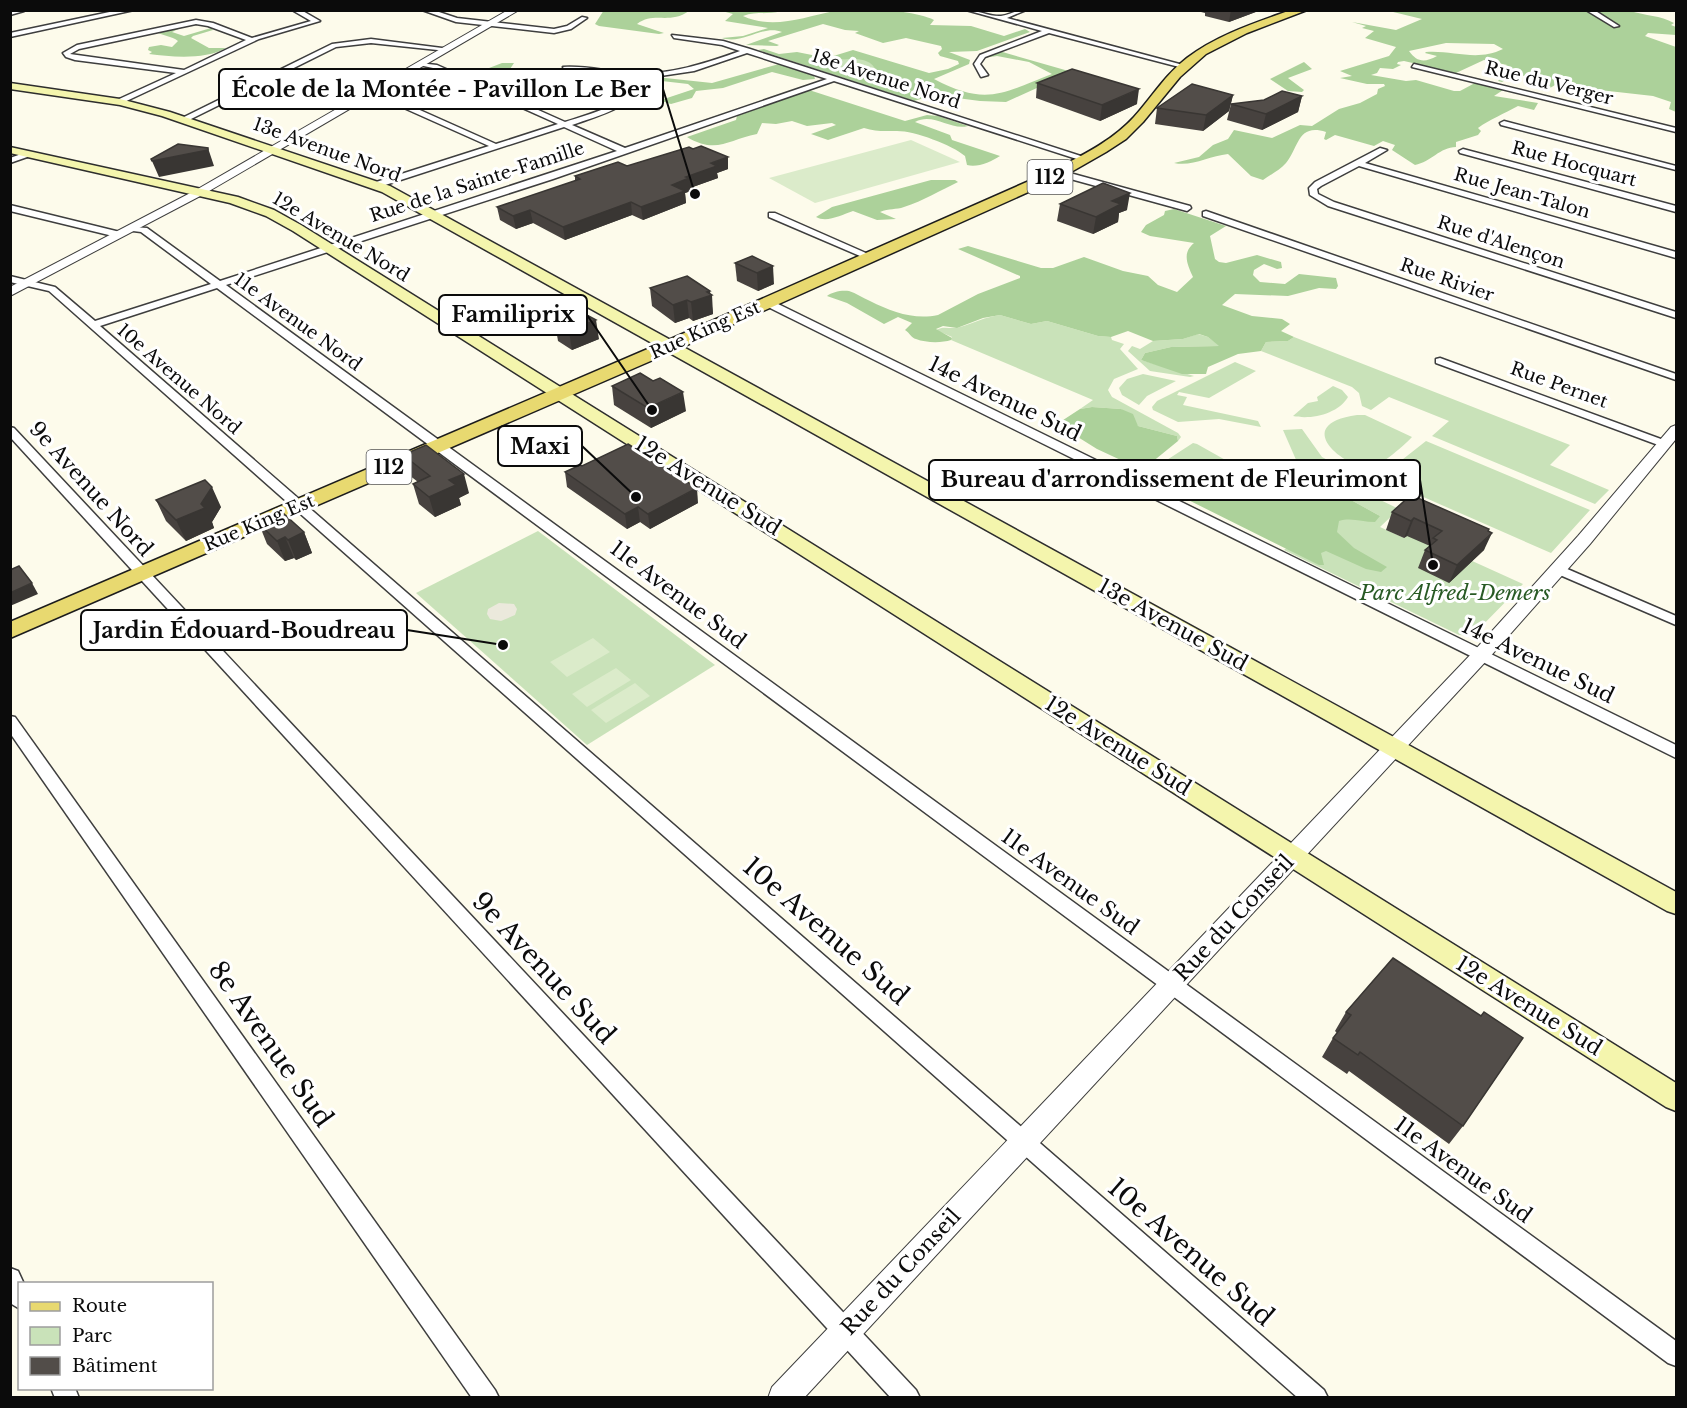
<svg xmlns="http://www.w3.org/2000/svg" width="1687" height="1408" font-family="'Libre Baskerville',serif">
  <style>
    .green { fill: #c9e2b9 }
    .forest { fill: #acd19a; fill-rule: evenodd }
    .pitch { fill: #dbebca }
    .plaza { fill: #ebe9dc }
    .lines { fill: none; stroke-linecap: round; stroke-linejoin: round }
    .minor-casing { stroke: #3e3e3e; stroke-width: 3 }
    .tertiary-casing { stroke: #3e3e3e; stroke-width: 2 }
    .secondary-casing { stroke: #2d2d2d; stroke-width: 3 }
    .primary-casing { stroke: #1c1c1c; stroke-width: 3 }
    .minor { fill: #fff; fill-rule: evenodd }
    .tertiary { fill: #fff; fill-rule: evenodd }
    .secondary { fill: #f4f5ad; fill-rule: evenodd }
    .primary { fill: #e8d970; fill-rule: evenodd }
    .wall { fill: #47423f }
    .shaded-wall { fill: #393633 }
    .building { fill: #524d49; stroke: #393633; stroke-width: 1.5 }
    .labels { text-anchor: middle; stroke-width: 6; stroke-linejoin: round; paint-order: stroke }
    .far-street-label { font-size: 18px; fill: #0b0b0b; stroke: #fff }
    .shield { fill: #fff; stroke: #545454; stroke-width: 1.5 }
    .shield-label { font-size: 20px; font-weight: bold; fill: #0b0b0b }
    .street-label { font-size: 21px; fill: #0b0b0b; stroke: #fff }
    .park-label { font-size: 21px; font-style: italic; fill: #285a24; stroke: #fff }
    .near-street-label { font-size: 26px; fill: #0b0b0b; stroke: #fff }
    .leader { fill: none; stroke: #0b0b0b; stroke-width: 2 }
    .callout-dot { fill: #0b0b0b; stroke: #fff; stroke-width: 2 }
    .callout { fill: #fff; stroke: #0b0b0b; stroke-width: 2 }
    .callout-label { font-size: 22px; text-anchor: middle; font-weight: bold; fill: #0b0b0b }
  </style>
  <rect width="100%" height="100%" fill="#fdfbeb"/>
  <g class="green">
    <path d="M853 56 925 79 890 91 819 68Z"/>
    <path d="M1000 315 1031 324 1047 321 1098 336 1111 337 1112 340 1124 344 1120 349 1138 369 1114 379 1108 390 1112 397 1178 433 1181 437 1178 441 1177 436 1138 426 1121 409 1092 407 1080 409 1093 400 951 340 952 337 936 330C945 325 950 330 960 327 974 323 985 317 1000 315Z"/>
    <path d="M1198 334 1208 337 1220 346 1171 347 1145 353 1141 360 1194 376 1190 377 1150 371 1128 351 1132 346 1140 349 1153 341 1183 339Z"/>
    <path d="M1294 337 1570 445 1550 465 1609 490 1595 504 1432 436 1449 421 1389 397 1371 410 1362 406 1359 393 1352 387 1261 351 1266 342 1288 341Z"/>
    <path d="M1235 362 1256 371 1209 398 1179 392 1177 395 1187 397 1183 405 1258 421 1261 427 1219 419 1178 422 1153 410 1152 407 1157 401Z"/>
    <path d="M1143 374 1176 381 1147 396 1139 405 1122 395 1119 388 1127 379Z"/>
    <path d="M1333 386 1342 390 1348 397C1338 414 1311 420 1293 416L1308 403 1318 401 1317 397Z"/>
    <path d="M1357 415H1365L1412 437C1407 443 1379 467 1371 468 1351 471 1286 425 1357 415Z"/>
    <path d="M1302 429 1322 457 1355 475 1350 487 1341 495 1333 490 1342 482 1311 468 1312 466 1297 462 1283 430Z"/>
    <path d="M1426 441 1590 510 1551 553 1387 481 1370 495 1399 509 1380 527 1404 538 1407 536H1417L1523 584 1472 636 1459 635 1284 550 1336 507 1380 516 1351 500Z"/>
    <path d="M1193 443 1197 444 1275 488 1258 487 1246 497H1225L1163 468 1153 469Z"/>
    <path d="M538 531 715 665 587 745 416 593Z"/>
  </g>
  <g class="forest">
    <path d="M604 10H689V11C669 25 654 11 637 24L664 33 659 34 599 26 595 24Z"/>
    <path d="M722 11H781C768 15 756 11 743 16 773 30 804 17 834 11 856 6 914 10 934 20L930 25 971 26 1004 36 1025 29 1030 32 977 51 949 52 970 60 969 64 934 79C986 106 1001 94 1052 74L1029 62 997 56 983 58 999 51 1072 72 1006 102 980 101 934 95 914 101 758 50 764 49 779 54 797 52 827 58 853 50 929 73 948 69 959 64 958 61 940 56 938 53 942 49 941 46 906 38 883 43 855 33 859 31 845 30 823 24 768 41 779 45 777 46 746 45 782 32C763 24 743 45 722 38L743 36 768 28 725 21 733 14ZM849 59C864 59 871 60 878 73L860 76 819 62Z"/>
    <path d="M1389 11H1630C1646 16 1660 15 1674 23L1671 25 1676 27V35L1648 33 1645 36 1676 47V112L1669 109 1671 102 1653 96 1555 85 1545 91 1541 90 1545 87C1534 74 1516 72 1502 82L1498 81 1504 74 1501 69 1507 65 1484 60 1456 73 1404 61 1398 62 1397 64 1401 65 1393 69 1380 68 1377 73 1371 75 1406 81 1416 80 1454 91H1460L1475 83 1503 90 1494 96 1538 103 1534 110 1518 106C1504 114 1490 119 1478 128L1481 131 1478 135 1456 142V147C1440 147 1431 162 1415 165L1392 150 1395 145 1383 141 1374 146 1335 135 1326 140 1324 139 1326 132C1297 123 1299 148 1286 163 1280 170 1270 175 1263 180L1251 176 1228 154C1209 156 1192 167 1174 163L1199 157 1213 145 1228 139 1234 130 1272 138 1300 125 1312 126 1339 109 1360 103 1377 94 1378 89 1385 86 1384 84H1367L1340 78 1352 76 1340 71 1389 56 1396 47 1365 38 1374 31 1362 28 1366 26 1352 22 1396 30 1422 19ZM1446 43 1494 44 1503 49C1477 62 1453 50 1426 52L1425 53 1437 56C1424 63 1417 62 1409 51Z"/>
    <path d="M187 25 172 32 184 36 211 28 213 30 193 36 191 38 209 48H226C205 60 172 57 149 54L152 52 148 50 149 47 161 45 172 47 178 41C172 36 162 36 155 31Z"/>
    <path d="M1304 62 1312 69 1288 78 1304 90 1302 92 1288 91 1270 79Z"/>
    <path d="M502 63H514L506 75 508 76 531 77 549 73 529 80 533 83 603 92 625 91 616 100 613 95 545 89 514 97 512 96 531 90 506 83 511 80 491 73 471 75Z"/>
    <path d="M779 64 814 76 815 79 803 80 772 72 723 88 696 91 692 98 671 104 652 98 631 103 642 92 664 99 694 89 688 84 653 80 656 77 712 83Z"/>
    <path d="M809 90 905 121 927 115 938 116 968 126C950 131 934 112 915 122L950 135 952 140 1000 156C991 162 977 168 967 165L965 156C952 145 915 131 897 131 885 131 876 132 864 128L828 140 811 134 836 125 832 123 807 126 792 121 776 124 762 123 757 134C729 139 717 155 687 137L736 120 737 116Z"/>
    <path d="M931 180H955L958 182C941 190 923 201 904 207 896 210 889 208 880 212L896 219 877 220 853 211C841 215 827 223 816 217L832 207Z"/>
    <path d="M1174 209 1226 226 1210 236 1215 259 1219 262 1226 263 1257 255 1281 262 1282 268 1277 269 1264 264 1254 270 1253 275 1260 282 1285 284 1299 274 1336 278 1338 286 1336 289 1319 288 1288 296 1235 294 1222 305 1252 316 1282 319 1290 324 1281 331 1294 337 1288 341 1266 342 1261 351 1238 354 1208 367 1206 374H1182L1141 360 1145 353 1171 347 1219 346 1208 337 1199 334 1183 339 1153 341 1128 331 1111 337 1098 336 1047 321 1031 324 1000 315 983 318 957 328 943 326 936 329 952 338 951 340C942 343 926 343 916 339 911 338 910 333 905 330L912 323 898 317 884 324 847 303 827 296C832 292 841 290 849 291 856 293 863 298 870 301 892 312 914 320 938 315L978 294 1020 278V276L958 249 968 246 1041 268H1053L1084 257 1123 271 1148 276 1158 285 1177 292 1193 277C1187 264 1182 253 1194 243L1150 236 1141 232 1146 225 1164 215 1165 211Z"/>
    <path d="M1092 407 1121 409 1133 414 1138 426 1177 436 1178 441 1146 467 1140 469 1097 449 1057 424 1080 409Z"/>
    <path d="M1263 461 1273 462 1333 490 1380 516 1375 522C1362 522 1351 517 1339 521L1337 532 1354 548 1387 567 1381 572 1366 569 1326 551 1321 553 1324 565H1319L1142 477 1143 471 1163 468 1225 497H1246L1258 487 1284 489 1292 487 1265 471 1262 464Z"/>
  </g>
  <g class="pitch">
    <path d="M911 140 960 162 815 203 769 178Z"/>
    <path d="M593 638 610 652 567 677 550 662Z"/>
    <path d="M616 668 631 680 587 707 572 694Z"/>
    <path d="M635 683 650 696 606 723 591 710Z"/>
  </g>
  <path class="plaza" d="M499 603 514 604 517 609 515 615 501 621 490 619 487 614 488 609Z"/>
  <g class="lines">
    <defs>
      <g id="minor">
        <path d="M25 10 24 11 10 15V11Z"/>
        <path d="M119 10H134L10 37V33Z"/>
        <path d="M292 10H301L320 21 259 39 120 104 117 100 176 73 75 60 66 57 63 53 77 45 196 20 213 23 252 38 311 21ZM196 24 208 26 246 40 184 70 70 54 79 49Z"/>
        <path d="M422 10H433L457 18 554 29 567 26 582 17 587 18 571 29 554 33 456 22Z"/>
        <path d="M966 10C977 10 991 17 1001 16 1010 15 1016 10 1026 10L1007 18 1187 66 1183 68 1049 33 985 57 980 64 988 75 981 77 974 64 980 55 1042 31Z"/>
        <path d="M1586 10H1594L1619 26 1614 27Z"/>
        <path d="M672 35 723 41 750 49 1090 159 1083 161 834 81 553 179 226 285 1676 1341V1366L1668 1363 217 288 100 326 1324 1390 1328 1398H1298L49 291 10 282V276L55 287 95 321 211 284 141 232 133 231V227L147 228 220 281 617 151 564 127 376 188 373 187V183L489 146 368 92 375 90 496 144 558 124 433 68 419 65V63L437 65 565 122C592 113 627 106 640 78L565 70 563 67C585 65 609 72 632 73 671 75 704 64 740 51L722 45 674 38ZM747 53 827 79 625 148 572 125C600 115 633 108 647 78L694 71Z"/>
        <path d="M371 39 450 49 447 51 371 43 336 47 187 121 180 119 332 44Z"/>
        <path d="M1414 64 1676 128V132L1412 67Z"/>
        <path d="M1504 121 1676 166V170L1501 125 1500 123Z"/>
        <path d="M1380 148 1387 150 1365 163 1676 252V258L1359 166 1321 186 1317 189 1318 194 1334 202 1676 312V318L1328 206 1310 195 1309 188 1315 182Z"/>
        <path d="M1463 149 1676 206V212L1460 153 1459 151Z"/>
        <path d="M27 152H30V156L10 163V158Z"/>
        <path d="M1059 170 1190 206 1191 208 1187 211 1056 175V171Z"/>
        <path d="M10 205 120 232 122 234 117 237 10 211Z"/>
        <path d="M1206 211 1676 374V380L1203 216V212Z"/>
        <path d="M769 213H775L875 257 867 259 769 217Z"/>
        <path d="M764 301H772L1676 745V758L764 305Z"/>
        <path d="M1440 358 1669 442 1671 444 1669 446H1661L1436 363V359Z"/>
        <path d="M10 427 14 428 916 1390 920 1398H891L10 437Z"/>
        <path d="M1558 565 1676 616V625L1553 572 1551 569 1553 566Z"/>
        <path d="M10 716 15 717 495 1390 499 1398H472L10 733Z"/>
        <path d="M10 1268 18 1271 24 1284H20V1309L10 1303Z"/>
        <path d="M51 1388H75L79 1398H55Z"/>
      </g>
      <g id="tertiary">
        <path d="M508 10H519L204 194 10 296V287L196 190Z"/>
        <path d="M1676 425V439L1590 544 1488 659 804 1398H768L772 1387 1474 651 1578 536 1671 427Z"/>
      </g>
      <g id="secondary">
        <path d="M10 83 120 99 170 112 390 186 1676 892V914L1667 911 382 192 162 116 120 105 10 89Z"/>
        <path d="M10 147 238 197 274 210 301 225 1676 1083V1111L1666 1107 293 231 266 216 230 203 10 153Z"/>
      </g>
      <path id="primary" d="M1291 10H1307L1247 33 1206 54 1180 77 1143 122 1126 139 1106 152 1064 176 676 350 10 638V622L664 342 1054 170C1083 155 1112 141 1134 117 1152 97 1165 75 1187 58 1217 35 1255 23 1291 10Z"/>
    </defs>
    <use href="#minor" class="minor-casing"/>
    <use href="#tertiary" class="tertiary-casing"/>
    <use href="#secondary" class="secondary-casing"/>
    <use href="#primary" class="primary-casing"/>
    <use href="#minor" class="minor"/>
    <use href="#tertiary" class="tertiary"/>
    <use href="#secondary" class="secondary"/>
    <use href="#primary" class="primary"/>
  </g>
  <g class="wall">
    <path d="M1193 10H1261L1229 22 1205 16V13Z"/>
    <path d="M1037 83 1137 104 1100 121 1036 98Z"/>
    <path d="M1233 95 1229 111 1203 131 1155 124 1157 108Z"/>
    <path d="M1302 96 1298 112 1262 130 1227 120 1231 104Z"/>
    <path d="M627 166 728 169 717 173 718 178 690 188 691 191 685 193 686 203 643 220 632 215 565 240 533 223 516 229 500 220 497 207 575 181V176Z"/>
    <path d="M1060 204 1127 210 1119 213 1118 222 1093 234 1057 221Z"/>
    <path d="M752 256 774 284 758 291 737 281 735 263Z"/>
    <path d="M650 288 710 291 713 314 693 321 689 318 675 323 652 306Z"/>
    <path d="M555 323 599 339 572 350 558 341Z"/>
    <path d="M612 386 686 411 651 428 614 405Z"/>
    <path d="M403 455 469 493 459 498 461 505 435 517 419 504 413 484 418 482 409 475Z"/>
    <path d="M582 466 698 503 650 529 640 522 627 529 567 487 565 472Z"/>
    <path d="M156 500 221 507 212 522 214 528 186 541 166 521Z"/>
    <path d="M1392 512 1488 531 1484 550 1449 583 1418 568 1425 550 1430 546 1407 536 1404 538 1386 530Z"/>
    <path d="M259 524 304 532 312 553 296 560 294 558 285 561 267 544Z"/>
    <path d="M1393 958 1463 1126 1449 1144 1349 1071 1347 1074 1322 1057 1333 1038 1337 1033 1335 1031 1346 1012Z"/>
  </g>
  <g class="shaded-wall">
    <path d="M1231 10H1261L1229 22Z"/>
    <path d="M1139 89 1137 104 1100 121 1102 105Z"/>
    <path d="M1233 95 1229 111 1203 131 1206 115Z"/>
    <path d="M1302 96 1298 112 1262 130 1266 114Z"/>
    <path d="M208 148 214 166 159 177 152 161Z"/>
    <path d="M728 157V169L717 173 718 178 690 188 691 191 685 193 686 203 643 220 641 207 672 185 686 177 711 163Z"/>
    <path d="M1130 193 1127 210 1119 213 1118 222 1093 234 1096 217 1112 201Z"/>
    <path d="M631 202 632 215 565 240 563 227Z"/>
    <path d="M530 210 533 223 516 229 513 216Z"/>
    <path d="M773 266 774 284 758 291 757 273Z"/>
    <path d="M710 291V296L712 295 713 314 693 321 691 302Z"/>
    <path d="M687 300 689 318 675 323 673 305Z"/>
    <path d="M596 320 599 339 572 350 569 331Z"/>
    <path d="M683 392 686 411 651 428 648 408Z"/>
    <path d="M464 474 469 493 459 498 461 505 435 517 429 497 449 480Z"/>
    <path d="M212 487 221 507 212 522 214 528 186 541 176 520Z"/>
    <path d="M697 488 698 503 650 529 648 514Z"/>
    <path d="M638 507 640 522 627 529 625 514Z"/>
    <path d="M1414 518 1407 536 1404 538 1411 521Z"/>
    <path d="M1489 529 1484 541 1492 533 1484 550 1449 583 1457 565Z"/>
    <path d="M304 532 312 553 296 560 288 540Z"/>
    <path d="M285 537 294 558 285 561 277 541Z"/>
    <path d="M32 583 38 594 10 606V593Z"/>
  </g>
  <g class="building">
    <path d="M1072 69 1139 89 1102 105 1037 83Z"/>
    <path d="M1192 84 1233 95 1206 115 1157 108Z"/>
    <path d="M1282 91 1302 96 1266 114 1231 104 1264 100Z"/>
    <path d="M178 144 208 148V150L152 161 151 159Z"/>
    <path d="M701 146 728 157 711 163 717 166 686 177 689 178 672 185 685 191 641 207 631 202 563 227 530 210 513 216 497 207 580 179 575 176 618 162 627 166 689 147 693 149Z"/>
    <path d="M1103 183 1130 193 1112 201 1121 204 1096 217 1060 204Z"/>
    <path d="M752 256 773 266 757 273 735 263Z"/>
    <path d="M687 276 710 291 707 292 712 295 691 302 687 300 673 305 650 288Z"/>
    <path d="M581 312 596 320 569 331 555 323Z"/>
    <path d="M640 373 653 381 660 378 683 392 648 408 612 386Z"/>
    <path d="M628 444 697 488 648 514 638 507 625 514 565 472 580 465 582 466Z"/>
    <path d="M426 445 464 474 449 480 456 485 429 497 413 484 430 476 403 455Z"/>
    <path d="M205 480 212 487 201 504 205 508 176 520 156 500Z"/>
    <path d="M1411 495 1489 529 1488 531 1492 533 1457 565 1425 550 1437 540 1433 538 1442 531 1414 518 1411 521 1392 512Z"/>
    <path d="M283 513 304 532 288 540 285 537 277 541 259 524Z"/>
    <path d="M19 566 32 583 10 593V570Z"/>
    <path d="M1393 958 1481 1016 1484 1012 1523 1038 1463 1126 1360 1052 1358 1055 1333 1038 1351 1015 1346 1012Z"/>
  </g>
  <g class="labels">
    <g class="far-street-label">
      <text transform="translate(886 79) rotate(18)" y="6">18e Avenue Nord</text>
      <text transform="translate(1549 83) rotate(14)" y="6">Rue du Verger</text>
      <text transform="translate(327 150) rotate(20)" y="6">13e Avenue Nord</text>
      <text transform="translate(1574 164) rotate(15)" y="6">Rue Hocquart</text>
      <text transform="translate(477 182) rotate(-18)" y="6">Rue de la Sainte-Famille</text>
      <text transform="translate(1522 193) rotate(16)" y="6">Rue Jean-Talon</text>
      <text transform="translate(341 237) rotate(31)" y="6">12e Avenue Nord</text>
      <text transform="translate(1501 242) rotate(18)" y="6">Rue d'Alençon</text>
      <text transform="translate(1447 280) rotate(19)" y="6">Rue Rivier</text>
      <text transform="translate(298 322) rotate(36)" y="6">11e Avenue Nord</text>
      <text transform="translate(705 330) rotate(-24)" y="6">Rue King Est</text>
      <text transform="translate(179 379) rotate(41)" y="6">10e Avenue Nord</text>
      <text transform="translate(1559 385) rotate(20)" y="6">Rue Pernet</text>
      <text transform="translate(259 523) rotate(-23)" y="6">Rue King Est</text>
    </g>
    <g class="shield">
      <rect x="1027.5" y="160" width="45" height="34" rx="4.5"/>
      <rect x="366.5" y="450" width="45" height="34" rx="4.5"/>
    </g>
    <g class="shield-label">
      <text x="1050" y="184">112</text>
      <text x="389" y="474">112</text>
    </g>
    <g class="street-label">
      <text transform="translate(1005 399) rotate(26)" y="7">14e Avenue Sud</text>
      <text transform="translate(708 486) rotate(32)" y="7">12e Avenue Sud</text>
      <text transform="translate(91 489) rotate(48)" y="7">9e Avenue Nord</text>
      <text transform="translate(678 595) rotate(37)" y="7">11e Avenue Sud</text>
      <text transform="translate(1173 625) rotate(29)" y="7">13e Avenue Sud</text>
      <text transform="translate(1538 661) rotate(26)" y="7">14e Avenue Sud</text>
      <text transform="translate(1118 746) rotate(32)" y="7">12e Avenue Sud</text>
      <text transform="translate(1070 882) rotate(36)" y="7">11e Avenue Sud</text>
      <text transform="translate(1234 918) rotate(-47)" y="7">Rue du Conseil</text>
      <text transform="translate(1529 1006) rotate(32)" y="7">12e Avenue Sud</text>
      <text transform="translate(1463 1170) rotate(36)" y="7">11e Avenue Sud</text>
      <text transform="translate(901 1272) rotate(-47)" y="7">Rue du Conseil</text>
    </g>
    <g class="park-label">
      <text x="1455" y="600">Parc Alfred-Demers</text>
    </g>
    <g class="near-street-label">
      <text transform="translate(826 931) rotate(41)" y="9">10e Avenue Sud</text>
      <text transform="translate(544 968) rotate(47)" y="9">9e Avenue Sud</text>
      <text transform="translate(271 1044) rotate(55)" y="9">8e Avenue Sud</text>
      <text transform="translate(1191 1252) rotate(41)" y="9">10e Avenue Sud</text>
    </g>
  </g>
  <path class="leader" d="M695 194L663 89M652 410L587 315M636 497L582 446M1433 565L1420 480M503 645L407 630"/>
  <g class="callout-dot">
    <circle cx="695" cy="194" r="6"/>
    <circle cx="652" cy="410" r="6"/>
    <circle cx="636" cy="497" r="6"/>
    <circle cx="1433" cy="565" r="6"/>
    <circle cx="503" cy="645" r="6"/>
  </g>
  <g class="callout">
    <rect x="219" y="69" width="444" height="40" rx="6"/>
    <rect x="439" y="295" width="148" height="40" rx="6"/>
    <rect x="498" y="426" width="84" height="40" rx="6"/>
    <rect x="929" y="460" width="491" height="40" rx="6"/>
    <rect x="81" y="610" width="326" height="40" rx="6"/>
  </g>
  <g class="callout-label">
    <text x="441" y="97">École de la Montée - Pavillon Le Ber</text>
    <text x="513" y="322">Familiprix</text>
    <text x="540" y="454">Maxi</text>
    <text x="1174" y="487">Bureau d'arrondissement de Fleurimont</text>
    <text x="244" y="638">Jardin Édouard-Boudreau</text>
  </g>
  <rect width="1687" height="1408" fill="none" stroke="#0b0b0b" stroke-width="24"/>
  <rect x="18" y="1282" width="195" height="108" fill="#ffffff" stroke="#9d9d9d" stroke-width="1.5"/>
  <rect x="30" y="1302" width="30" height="9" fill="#e8d970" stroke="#9d9d9d" stroke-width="1.5"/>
  <text x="72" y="1312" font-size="18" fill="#0b0b0b">Route</text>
  <rect x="30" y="1327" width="30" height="18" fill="#c9e2b9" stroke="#9d9d9d" stroke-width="1.5"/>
  <text x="72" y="1342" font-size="18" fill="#0b0b0b">Parc</text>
  <rect x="30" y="1357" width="30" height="18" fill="#524d49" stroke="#9d9d9d" stroke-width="1.5"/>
  <text x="72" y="1372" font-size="18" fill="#0b0b0b">Bâtiment</text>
</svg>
